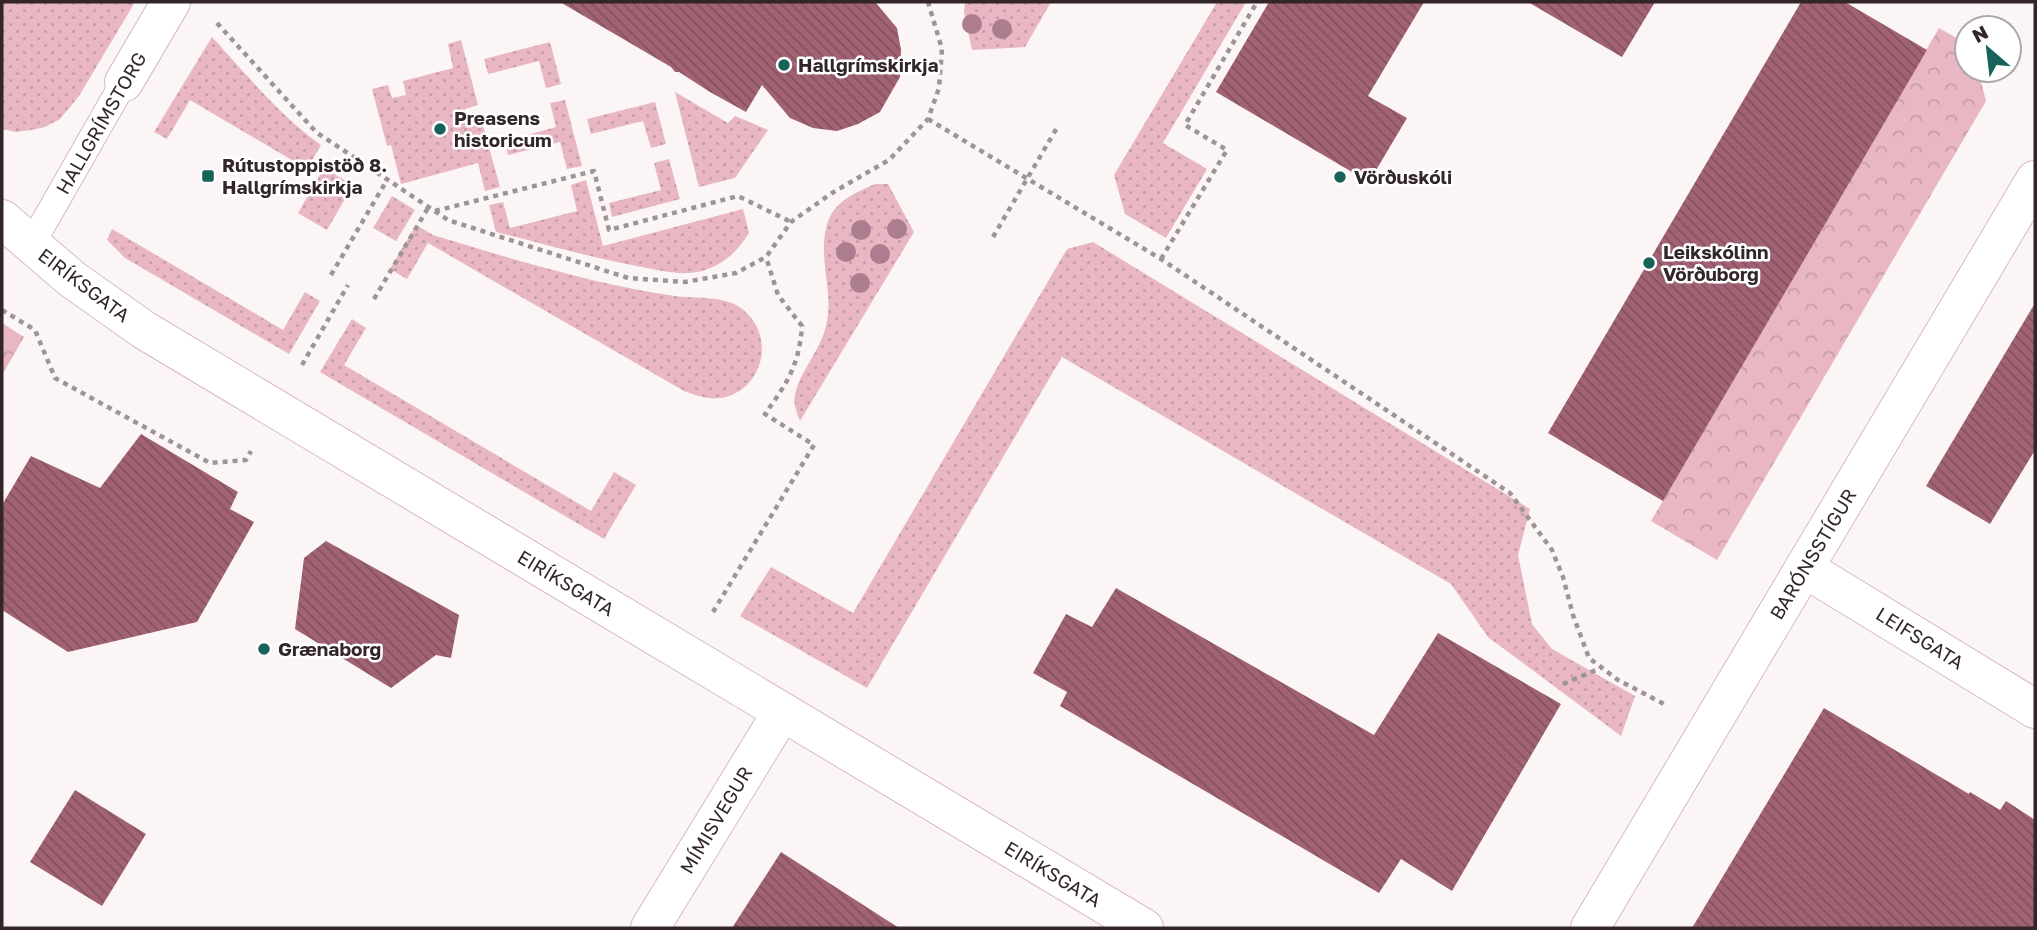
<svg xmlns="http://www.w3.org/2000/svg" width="2037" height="930" font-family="'Golos Text',sans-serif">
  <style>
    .grass { fill: url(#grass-dots) }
    .forest { fill: url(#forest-crowns) }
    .building { fill: url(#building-back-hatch) }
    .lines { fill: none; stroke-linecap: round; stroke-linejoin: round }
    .service-casing { stroke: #dab9c1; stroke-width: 28 }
    .pedestrian-casing { stroke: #dab9c1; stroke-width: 40 }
    .minor-casing { stroke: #dab9c1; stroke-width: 40 }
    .tertiary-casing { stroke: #dab9c1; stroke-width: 40 }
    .path { stroke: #9d9495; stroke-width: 4.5; stroke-dasharray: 5 5; stroke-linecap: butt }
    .service { stroke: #fff; stroke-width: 26 }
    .pedestrian { stroke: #fff; stroke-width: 38 }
    .minor { stroke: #fff; stroke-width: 38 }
    .tertiary { stroke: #fff; stroke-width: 38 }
    .tree { fill: #ac7d8e }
    .poi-dot { fill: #186359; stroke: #fff; stroke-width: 2.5 }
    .labels { text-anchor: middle; stroke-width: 5; stroke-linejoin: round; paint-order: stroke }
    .poi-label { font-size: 19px; font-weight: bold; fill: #332629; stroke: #fff; text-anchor: start }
    .street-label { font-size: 19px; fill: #332629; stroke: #fff }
  </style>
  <defs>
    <pattern id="grass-dots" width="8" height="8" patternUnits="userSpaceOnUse" patternTransform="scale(1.75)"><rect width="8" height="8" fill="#e8b7c3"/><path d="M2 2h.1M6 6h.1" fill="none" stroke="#c79da8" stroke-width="1.8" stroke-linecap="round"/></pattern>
    <pattern id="forest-crowns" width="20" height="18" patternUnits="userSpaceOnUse" patternTransform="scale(1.75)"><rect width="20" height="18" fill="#e8b7c3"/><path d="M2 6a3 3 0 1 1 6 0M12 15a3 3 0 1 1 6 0" fill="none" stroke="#c79da8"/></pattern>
    <pattern id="building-back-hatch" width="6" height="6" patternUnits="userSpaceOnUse" patternTransform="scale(1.75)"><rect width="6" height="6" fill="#a16374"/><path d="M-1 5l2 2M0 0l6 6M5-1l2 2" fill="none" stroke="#84515f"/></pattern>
  </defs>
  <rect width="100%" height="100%" fill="#fcf5f6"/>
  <g class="grass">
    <path d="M2 2H135L79 96 60 119 45 127 31 130 16 132 2 129Z"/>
    <path d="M965 2H1051L1025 47 972 50 964 12Z"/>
    <path d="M1217 2H1246L1163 143 1207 169 1166 238 1125 214 1114 175Z"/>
    <path d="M212 37C247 75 279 115 321 145L307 169 190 100 167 139 154 132Z"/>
    <path d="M461 40 478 105 465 109 468 124 482 122 500 187 485 191 478 163 401 184 391 145 387 146 372 89 388 85 392 98 406 95 403 81 453 68 448 44Z"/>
    <path d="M550 42 561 84 546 88 539 61 488 74 484 59Z"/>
    <path d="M675 92 728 123 735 116 768 130 735 178 699 187Z"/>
    <path d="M565 100 582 166 567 169 560 142 508 155 505 141 556 127 550 103Z"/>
    <path d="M655 102 666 144 651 148 643 121 591 134 587 119Z"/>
    <path d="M669 159 680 199 612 217 609 203 661 190 654 163Z"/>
    <path d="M324 168 353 185 327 230 298 213Z"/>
    <path d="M586 180 603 246 743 209 749 233C738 250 726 263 705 270 684 277 664 271 642 267 592 258 545 244 496 232L489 205 503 202 510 228 577 211 571 185Z"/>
    <path d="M875 184H888L914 232 800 421C797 413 793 404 795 395 799 373 820 351 826 326 835 291 815 253 829 219 837 200 857 192 875 184Z"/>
    <path d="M392 196 415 210 396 241 373 228Z"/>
    <path d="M416 225 433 235C512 259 593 284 675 296 696 299 725 295 742 309 775 334 765 386 726 397 711 401 698 396 684 391L428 243 407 279 390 269Z"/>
    <path d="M112 229 283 330 305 292 320 301 289 354 125 258 107 240Z"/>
    <path d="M1093 242 1530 509 1518 555 1532 624 1552 649 1635 696 1621 736 1488 637 1451 584 1062 357 867 688 740 616 771 567 853 613 1067 249Z"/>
    <path d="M352 319 366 328 344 365 591 511 614 472 636 485 604 539 320 372Z"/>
  </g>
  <g class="forest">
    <path d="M1939 28 1967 44V70H1978L1986 101 1717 560 1651 521Z"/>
    <path d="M2 323 24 337 2 375Z"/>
  </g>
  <g class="building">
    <path d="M560 2H875L897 28 901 50 900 77 880 112 858 124 837 131 813 128 790 118 762 85 746 112 710 92 679 72H675L671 67Z"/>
    <path d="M1269 2H1424L1368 96 1407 118 1369 182 1216 92Z"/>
    <path d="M1528 2H1655L1622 57Z"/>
    <path d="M1801 2H1845L1927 50 1663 501 1548 433Z"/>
    <path d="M2035 303V450L1990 524 1926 486Z"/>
    <path d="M141 434 238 492 230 509 254 522 197 622 68 652 2 610V505L31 456 100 488Z"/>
    <path d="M326 541 459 615 451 658 436 655 391 688 295 629 304 558Z"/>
    <path d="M1116 588 1374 735 1438 633 1561 704 1452 891 1401 859 1379 893 1060 706 1067 692 1033 673 1066 614 1092 627Z"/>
    <path d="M1824 708 1969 794 1970 792 2000 810 2006 801 2035 820V928H1692Z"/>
    <path d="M75 790 146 834 102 906 30 862Z"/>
    <path d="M781 852 899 928H732Z"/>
  </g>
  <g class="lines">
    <defs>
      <path id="service" d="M31 245 124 82"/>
      <path id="pedestrian" d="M124 82 171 2"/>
      <g id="minor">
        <path d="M1804 568 2035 709"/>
        <path d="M650 928 782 712"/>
      </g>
      <g id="tertiary">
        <path d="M2 219 72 279 144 330 1144 928"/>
        <path d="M1590 928 2035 180"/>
      </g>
    </defs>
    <use href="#service" class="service-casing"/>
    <use href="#pedestrian" class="pedestrian-casing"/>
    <use href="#minor" class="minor-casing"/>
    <use href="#tertiary" class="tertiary-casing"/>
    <g class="path">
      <path d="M217 23 316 132 448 220 628 278 685 282 736 273 766 257 791 222 832 193 889 160 928 119 939 88 942 49 928 2"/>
      <path d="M928 119 1161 259 1510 493 1552 550 1563 577 1573 615 1589 658 1618 680 1664 704"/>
      <path d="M435 211 594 171 609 230 738 196 791 222"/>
      <path d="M993 237 1058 126"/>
      <path d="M1161 259 1227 150 1185 125 1257 2"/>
      <path d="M331 275 387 180"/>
      <path d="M374 299 428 208"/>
      <path d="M2 310 35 330 55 378 210 463 246 460 251 451"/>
      <path d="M302 365 348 285"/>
      <path d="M713 612 814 445 765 414C787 383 799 366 802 326L778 295 766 257"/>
      <path d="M1563 684 1601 668"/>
    </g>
    <use href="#service" class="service"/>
    <use href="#pedestrian" class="pedestrian"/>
    <use href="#minor" class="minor"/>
    <use href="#tertiary" class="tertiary"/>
  </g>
  <g class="tree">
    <circle cx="972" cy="24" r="10"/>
    <circle cx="1002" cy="29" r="10"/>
    <circle cx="897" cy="229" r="10"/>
    <circle cx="861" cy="230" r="10"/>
    <circle cx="846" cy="252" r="10"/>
    <circle cx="880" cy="254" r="10"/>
    <circle cx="860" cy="283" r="10"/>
  </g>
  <g class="poi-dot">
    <circle cx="784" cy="65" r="7"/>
    <circle cx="440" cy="129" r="7"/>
    <rect x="201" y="169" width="14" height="14" rx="3.5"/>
    <circle cx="1340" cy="177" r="7"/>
    <circle cx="1649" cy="263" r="7"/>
    <circle cx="264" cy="649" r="7"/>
  </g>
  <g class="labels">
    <g class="poi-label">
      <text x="798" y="72">Hallgrímskirkja</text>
      <text x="454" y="125">Preasens<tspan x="454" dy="22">historicum</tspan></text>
      <text x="222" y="172">Rútustoppistöð 8.<tspan x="222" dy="22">Hallgrímskirkja</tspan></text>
      <text x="1354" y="184">Vörðuskóli</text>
      <text x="1663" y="259">Leikskólinn<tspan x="1663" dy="22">Vörðuborg</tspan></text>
      <text x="278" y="656">Grænaborg</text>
    </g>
    <g class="street-label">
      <text transform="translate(101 123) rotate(-60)" y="7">HALLGRÍMSTORG</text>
      <text transform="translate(84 285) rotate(37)" y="7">EIRÍKSGATA</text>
      <text transform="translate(1813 554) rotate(-59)" y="7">BARÓNSSTÍGUR</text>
      <text transform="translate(566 583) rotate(31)" y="7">EIRÍKSGATA</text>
      <text transform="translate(1920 638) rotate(32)" y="7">LEIFSGATA</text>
      <text transform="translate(716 820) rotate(-59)" y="7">MÍMISVEGUR</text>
      <text transform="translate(1053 874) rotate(31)" y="7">EIRÍKSGATA</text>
    </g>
  </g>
  <rect width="2037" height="930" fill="none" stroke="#332629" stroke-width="7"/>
  <g transform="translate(1988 49) rotate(332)"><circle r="33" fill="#ffffff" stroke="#ada8a9" stroke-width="2"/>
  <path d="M0-5L12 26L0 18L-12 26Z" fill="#186359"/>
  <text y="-10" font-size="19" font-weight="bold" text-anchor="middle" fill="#332629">N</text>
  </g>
</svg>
